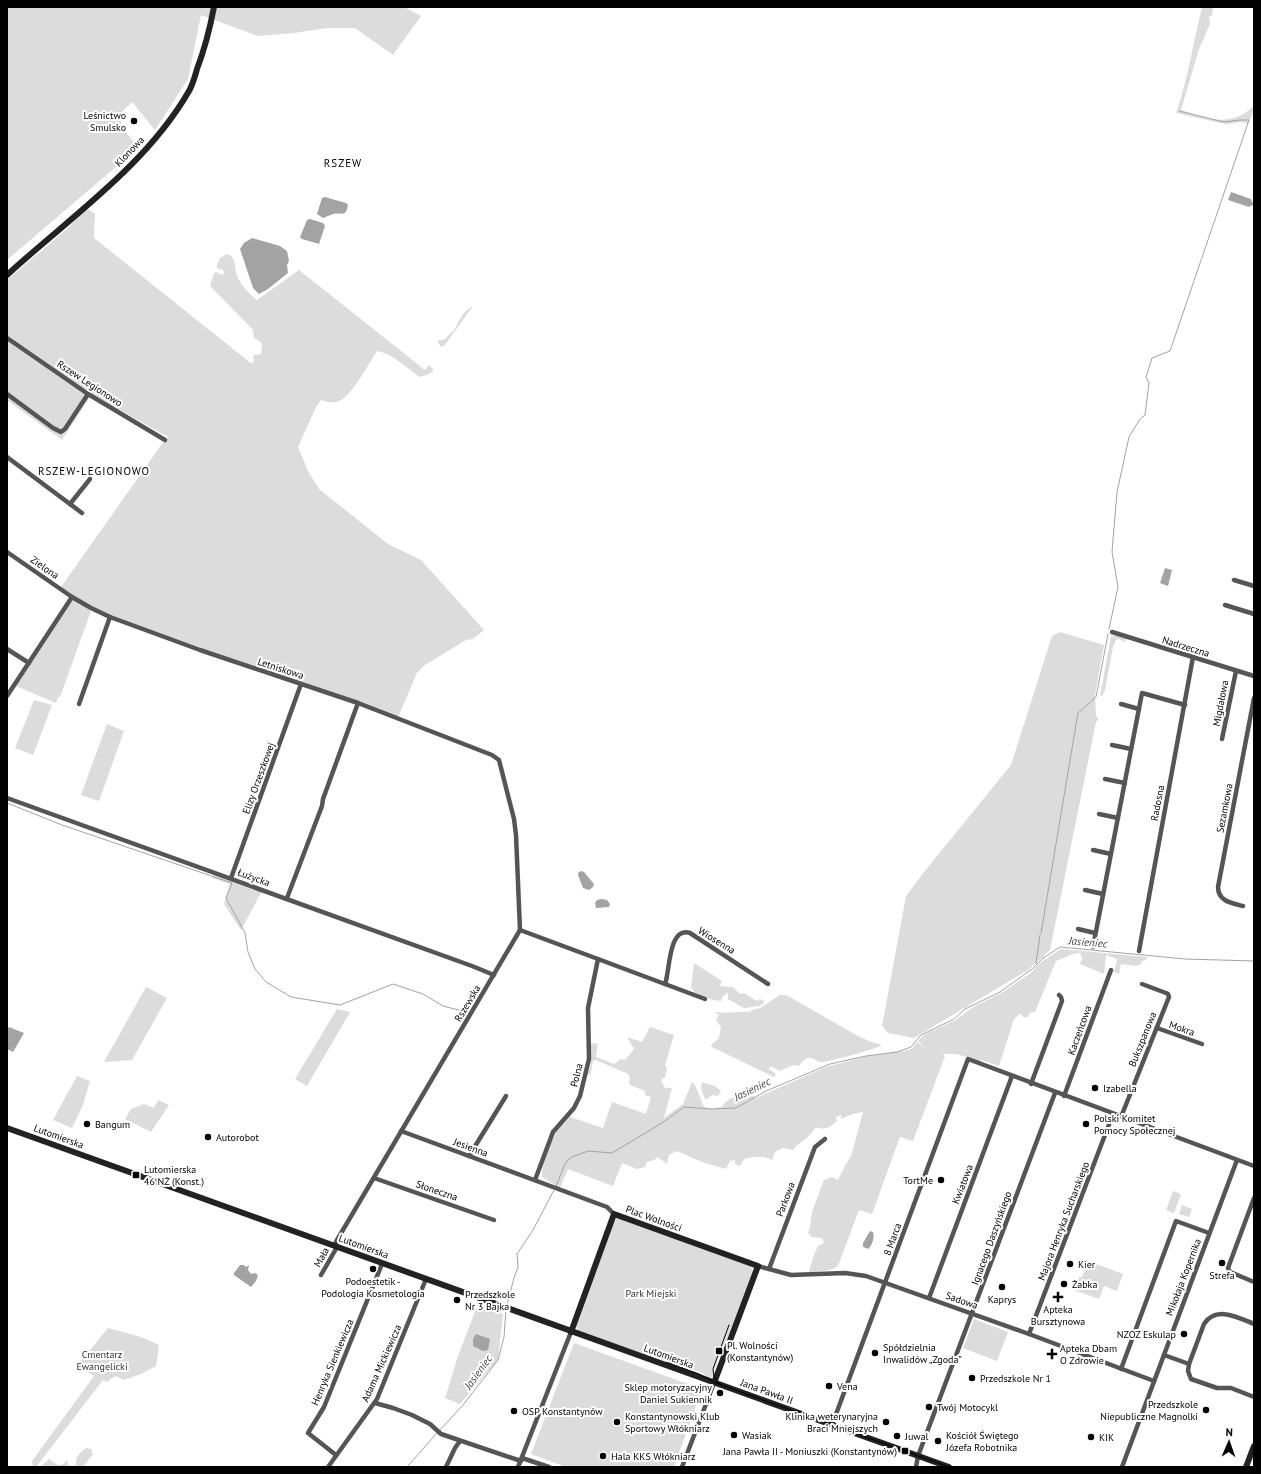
<svg xmlns="http://www.w3.org/2000/svg" width="1261" height="1474" font-family="'PT Sans',sans-serif">
  <style>
    .green { fill: #dcdcdc }
    .water { fill: #a3a3a3 }
    .lines { fill: none; stroke-linecap: round; stroke-linejoin: round }
    .stream { stroke: #a3a3a3; stroke-width: 1 }
    .street { stroke: #555; stroke-width: 4.5 }
    .secondary { stroke: #222; stroke-width: 6 }
    .tram { stroke: #000; stroke-width: 1 }
    .poi-dot { fill: #000; stroke: #fff; stroke-width: 1.5 }
    .labels { text-anchor: middle; stroke-width: 4; stroke-linejoin: round; paint-order: stroke }
    .poi-label { font-size: 10px; fill: #000; stroke: #fff; text-anchor: start }
    .street-label { font-size: 10px; fill: #000; stroke: #fff }
    .park-label { font-size: 10px; fill: #333; stroke: #fff }
    .neighbourhood-label { font-size: 11px; letter-spacing: 1px; fill: #000; stroke: #fff }
    .water-label { font-size: 11px; font-style: italic; fill: #444; stroke: #fff }
  </style>
  <rect width="100%" height="100%" fill="#fff"/>
  <g class="green">
    <path d="M7 7H404L421 16 393 55 355 28H327L294 33 258 36 201 15 188 79 155 130 132 102 119 115 123 128 138 148 7 260Z"/>
    <path d="M1202 7H1213L1212 15 1209 17 1210 24 1199 49 1181 110C1209 119 1230 128 1254 106 1254 112 1250 119 1248 124L1242 122 1227 124 1220 123 1176 113C1188 79 1193 43 1202 7Z"/>
    <path d="M86 208 95 214 94 238 252 364 254 360 253 355 261 354 262 344 258 340 254 338 253 330 210 286 214 273 216 272 223 275 224 272 223 270 217 268V264L220 258 227 254C237 258 234 267 237 276 241 285 249 294 257 300L299 270 425 370 429 365 434 370 429 374 420 377C406 368 394 354 377 351 369 363 350 400 336 402 331 403 326 402 321 400L316 407 298 447 308 471 319 489 388 544 421 560 484 630 473 639 466 640 425 665 417 673 398 717 105 614 74 596 61 587 164 441H165L168 437 92 394 62 440 7 400V280L67 229Z"/>
    <path d="M473 306 444 346 441 347 438 342 439 340H444C448 335 455 330 457 325 461 317 464 310 473 306Z"/>
    <path d="M72 599 91 611 60 697H58L56 703 16 686Z"/>
    <path d="M1060 632 1104 645 1095 695 1096 716 1098 718V720L1096 722 1050 950 1028 970 914 1038 888 1033 882 1026 906 896 924 872 1011 765 1052 636Z"/>
    <path d="M1117 635 1127 638 1124 642 1119 639 1116 640 1113 647 1105 690 1102 696 1100 695 1111 637Z"/>
    <path d="M34 700 52 705 33 755 15 748Z"/>
    <path d="M107 724 124 731 99 801 81 795Z"/>
    <path d="M215 874 262 891 241 930 224 904 230 884 212 878Z"/>
    <path d="M1061 949 1147 957 1146 960 1142 961 1140 965 1136 966 1121 964 1119 974 1114 972 1117 959 1108 956V954L1106 956 1104 974 1080 964 1082 958 1080 953 1073 954 1056 961 1035 1012 1029 1013 1028 1017C1023 1018 1022 1017 1020 1013L1014 1019 999 1066 981 1060 980 1062 957 1054H942L945 1056 913 1141 900 1137 872 1214 859 1210 838 1266C829 1272 820 1271 809 1272 811 1263 814 1254 818 1246L824 1243 822 1238 812 1237 808 1233 810 1227 812 1212 824 1180 832 1177 838 1180 846 1164 851 1156 863 1112 853 1114 841 1119V1115L836 1117 837 1121C831 1127 824 1131 816 1127 811 1137 800 1141 793 1150L783 1148 775 1152 772 1160C762 1155 754 1157 744 1159L740 1166 735 1164V1160L730 1161 726 1169 702 1162 677 1151 669 1155 667 1164 658 1157 654 1160 647 1162 645 1167 637 1169 622 1163 613 1186 568 1169 560 1188 542 1177C542 1164 550 1142 557 1131 561 1126 566 1122 570 1117L603 1128 612 1102 646 1114 651 1097 645 1095V1091L630 1085 629 1082 630 1078 628 1074 596 1060 593 1061 591 1072 590 1075 588 1074 591 1064V1044L595 1043 598 1044 596 1057 614 1064 621 1059 625 1060 634 1049 627 1037 642 1042 650 1027 674 1035 665 1065 667 1069 665 1078H662L661 1081 665 1088H672L664 1118 683 1104 692 1082 695 1085 704 1107 712 1109 722 1107C725 1099 736 1096 745 1094L748 1097 753 1096 756 1098 826 1067 868 1056 903 1051 912 1049 917 1042 925 1049 918 1041 925 1034 956 1020 973 1007 1003 992 1032 972 1037 965Z"/>
    <path d="M694 963 722 981 719 986 733 987 740 994 744 993 757 1001 760 999 764 1001 763 1004 759 1006 744 1008 728 999V993L723 996 721 1001 713 1000 695 993 691 987Z"/>
    <path d="M146 987 167 998 132 1060 104 1062Z"/>
    <path d="M780 995H784L788 996 858 1036 869 1041 882 1045C877 1049 825 1063 820 1062 815 1061 813 1057 808 1058 804 1059 801 1063 799 1066L793 1065 780 1071 770 1066 769 1069 776 1074 774 1077 712 1047 711 1045 719 1038 721 1027 716 1020 719 1014H715L717 1012C729 1014 739 1011 751 1012V1010L760 1008Z"/>
    <path d="M337 1009 350 1012 307 1086 295 1079Z"/>
    <path d="M77 1076 90 1081 83 1105 72 1128 53 1120Z"/>
    <path d="M702 1082 715 1086 721 1091 718 1096 712 1095 707 1099H705L701 1088Z"/>
    <path d="M158 1100 169 1105 151 1132 125 1119 131 1109 144 1104 154 1108Z"/>
    <path d="M1173 1191 1181 1194 1174 1213 1166 1210Z"/>
    <path d="M1182 1205 1192 1209 1189 1217 1179 1214Z"/>
    <path d="M617 1218 747 1264 751 1267 753 1272 728 1336 723 1346H722L712 1377H708L700 1372 578 1332 576 1326 614 1221Z"/>
    <path d="M1088 1261 1123 1274 1117 1291 1104 1286 1099 1299 1074 1290 1079 1277H1082Z"/>
    <path d="M478 1304 503 1314 498 1360 460 1404 445 1398 458 1356Z"/>
    <path d="M974 1319 1008 1332 997 1361 963 1348Z"/>
    <path d="M108 1328 141 1337 159 1345 156 1366 141 1374 124 1380 115 1376 107 1382 103 1380 36 1467H33L32 1461 94 1376 77 1366Z"/>
    <path d="M574 1343 702 1389 674 1467H566L531 1454Z"/>
    <path d="M86 1448 91 1449 93 1454 83 1467H70V1465L74 1466 76 1465C76 1456 79 1453 86 1448Z"/>
    <path d="M49 1459 58 1465 63 1464 67 1460 69 1467H40Z"/>
  </g>
  <g class="water">
    <path d="M1231 192 1251 199 1252 202 1254 203V207L1252 205 1249 207 1228 200Z"/>
    <path d="M325 197 346 203 348 205C346 218 341 212 333 214 330 215 326 217 323 218L317 214 322 198Z"/>
    <path d="M310 219 323 223 325 226 319 244 302 239 300 237 307 220Z"/>
    <path d="M252 238 280 246 287 251 289 261 287 265 288 273 268 289 259 294 253 288 240 249 244 243Z"/>
    <path d="M1165 568 1172 570 1168 586 1160 583Z"/>
    <path d="M581 871 584 872 594 884 593 887 589 890 583 888C582 884 578 877 578 873Z"/>
    <path d="M601 899 607 900 610 904 609 907 596 908 595 903 597 900Z"/>
    <path d="M9 1027 24 1033 13 1052 7 1049V1030Z"/>
    <path d="M870 1231 873 1232C875 1237 872 1246 868 1249L863 1247V1243Z"/>
    <path d="M240 1265H244L246 1267 249 1265 248 1270 251 1274 255 1273 258 1275 256 1281 251 1287 234 1275V1273Z"/>
    <path d="M476 1334 490 1339 488 1350 483 1351 473 1346V1339Z"/>
  </g>
  <g class="lines">
    <g class="stream">
      <path d="M1109 629 1118 587 1112 552 1117 492 1129 437 1140 419 1145 415 1149 383 1146 377 1152 358 1170 351 1249 120H1240L1224 122 1179 111"/>
      <path d="M7 803 62 825 232 883 226 898 245 933 248 952 255 969 266 982 291 997 340 1005 393 984 423 994 443 1006 466 1012"/>
      <path d="M1041 933 1078 713 1096 697 1108 634"/>
      <path d="M1036 964 1040 935"/>
      <path d="M556 1186 565 1164 568 1160 572 1157 588 1151 612 1153 662 1123 684 1107 711 1109 736 1108 766 1091 830 1064 866 1056 897 1052 911 1047 921 1035 954 1019 965 1009 1000 992 1032 969 1042 959 1060 947 1185 959 1254 961"/>
      <path d="M507 1305 514 1278 518 1267 517 1254 533 1230 554 1190"/>
      <path d="M439 1431 463 1405 498 1360 504 1337 506 1310"/>
      <path d="M407 1467 437 1433"/>
    </g>
    <g class="street">
      <path d="M7 338 88 394 165 440"/>
      <path d="M7 394 53 428 61 432 65 429 88 394"/>
      <path d="M7 457 82 513"/>
      <path d="M70 504 90 479"/>
      <path d="M7 552 72 597 91 608 110 617 200 650 358 703 492 755 499 760 514 819 516 835 520 930 337 1240 334 1246"/>
      <path d="M1234 580 1254 586"/>
      <path d="M1225 605 1254 614"/>
      <path d="M1112 632 1254 676"/>
      <path d="M7 649 29 663"/>
      <path d="M7 696 72 597"/>
      <path d="M79 704 110 617"/>
      <path d="M1121 704 1139 709"/>
      <path d="M1222 739 1236 671"/>
      <path d="M1112 745 1131 749"/>
      <path d="M1105 779 1125 783"/>
      <path d="M7 798 472 966 494 975"/>
      <path d="M1099 814 1118 818"/>
      <path d="M1093 850 1111 854"/>
      <path d="M231 878 301 684"/>
      <path d="M1085 890 1103 894"/>
      <path d="M287 898 322 806 323 799 358 703"/>
      <path d="M1243 906C1231 903 1218 901 1218 887L1254 698"/>
      <path d="M1078 929 1095 933"/>
      <path d="M520 930 598 959 588 1008 589 1059 580 1096 574 1108 553 1132 535 1180"/>
      <path d="M1093 947 1142 693 1185 705"/>
      <path d="M1139 951 1193 657"/>
      <path d="M598 959 705 999"/>
      <path d="M665 984C670 972 668 926 690 933L768 984"/>
      <path d="M1157 1028 1202 1044"/>
      <path d="M1031 1084 1062 1001 1061 997 1059 995"/>
      <path d="M1064 1096 1111 970"/>
      <path d="M1121 1117 1169 997 1168 994 1166 993 1142 984"/>
      <path d="M401 1131 607 1207 614 1214"/>
      <path d="M469 1156 506 1096"/>
      <path d="M374 1178 494 1220"/>
      <path d="M1254 1198 1228 1268 1230 1272 1254 1282"/>
      <path d="M758 1266 791 1275 845 1273 866 1276 1029 1334 1154 1381"/>
      <path d="M769 1269 815 1147 825 1139"/>
      <path d="M321 1275 337 1247"/>
      <path d="M929 1298 1012 1076"/>
      <path d="M1029 1334 1113 1114"/>
      <path d="M1164 1355 1189 1364 1188 1371 1191 1379 1217 1388H1231L1254 1397"/>
      <path d="M1189 1364 1204 1324C1216 1305 1239 1318 1254 1324"/>
      <path d="M1121 1369 1176 1221 1209 1233"/>
      <path d="M375 1403 393 1408 412 1415 430 1424 441 1434 521 1461"/>
      <path d="M832 1425 968 1059 1254 1166"/>
      <path d="M336 1455 308 1433 324 1407 382 1264"/>
      <path d="M522 1458 549 1467"/>
      <path d="M328 1467 377 1399 426 1279"/>
      <path d="M446 1467 455 1448 460 1441"/>
      <path d="M518 1467 571 1332"/>
      <path d="M682 1467 714 1383"/>
      <path d="M916 1467 918 1456 1055 1093"/>
      <path d="M1122 1467 1237 1160"/>
    </g>
    <g class="secondary">
      <path d="M7 275C69 218 146 166 189 91 193 84 195 76 197 69 205 48 210 28 214 7"/>
      <path d="M7 1128 949 1467"/>
      <path d="M571 1332 614 1214 758 1266 714 1383"/>
      <path d="M1246 1467 1254 1446"/>
    </g>
    <g class="tram">
      <path d="M667 1362 699 1374 716 1383 949 1467"/>
      <path d="M719 1384 714 1377 713 1369 729 1325"/>
    </g>
  </g>
  <g class="poi-dot">
    <circle cx="134" cy="121" r="4"/>
    <circle cx="1095" cy="1088" r="4"/>
    <circle cx="87" cy="1124" r="4"/>
    <circle cx="1086" cy="1124" r="4"/>
    <circle cx="208" cy="1137" r="4"/>
    <rect x="132" y="1171" width="8" height="8" rx="2"/>
    <circle cx="941" cy="1180" r="4"/>
    <circle cx="1222" cy="1263" r="4"/>
    <circle cx="1070" cy="1264" r="4"/>
    <circle cx="373" cy="1269" r="4"/>
    <circle cx="1064" cy="1284" r="4"/>
    <circle cx="1002" cy="1287" r="4"/>
    <path d="M1056 1291h4v4h4v4h-4v4h-4v-4h-4v-4h4z"/>
    <circle cx="457" cy="1300" r="4"/>
    <circle cx="1184" cy="1334" r="4"/>
    <rect x="715" y="1347" width="8" height="8" rx="2"/>
    <circle cx="875" cy="1353" r="4"/>
    <path d="M1050 1348h4v4h4v4h-4v4h-4v-4h-4v-4h4z"/>
    <circle cx="972" cy="1378" r="4"/>
    <circle cx="829" cy="1386" r="4"/>
    <circle cx="720" cy="1393" r="4"/>
    <circle cx="929" cy="1407" r="4"/>
    <circle cx="1206" cy="1410" r="4"/>
    <circle cx="514" cy="1411" r="4"/>
    <circle cx="617" cy="1422" r="4"/>
    <circle cx="886" cy="1422" r="4"/>
    <circle cx="734" cy="1435" r="4"/>
    <circle cx="897" cy="1436" r="4"/>
    <circle cx="1091" cy="1437" r="4"/>
    <circle cx="938" cy="1441" r="4"/>
    <rect x="901" y="1447" width="8" height="8" rx="2"/>
    <circle cx="603" cy="1456" r="4"/>
  </g>
  <g class="labels">
    <g class="poi-label">
      <text x="126" y="119" text-anchor="end">Leśnictwo<tspan x="126" dy="12">Smulsko</tspan></text>
      <text x="1103" y="1092">Izabella</text>
      <text x="1094" y="1122">Polski Komitet<tspan x="1094" dy="12">Pomocy Społecznej</tspan></text>
      <text x="95" y="1128">Bangum</text>
      <text x="216" y="1141">Autorobot</text>
      <text x="144" y="1173">Lutomierska<tspan x="144" dy="12">46 NŻ (Konst.)</tspan></text>
      <text x="933" y="1184" text-anchor="end">TortMe</text>
      <text x="1078" y="1268">Kier</text>
      <text x="1222" y="1279" text-anchor="middle">Strefa</text>
      <text x="373" y="1285" text-anchor="middle">Podoestetik -<tspan x="373" dy="12">Podologia Kosmetologia</tspan></text>
      <text x="1072" y="1288">Żabka</text>
      <text x="465" y="1298">Przedszkole<tspan x="465" dy="12">Nr 3 Bajka</tspan></text>
      <text x="1002" y="1303" text-anchor="middle">Kaprys</text>
      <text x="1058" y="1313" text-anchor="middle">Apteka<tspan x="1058" dy="12">Bursztynowa</tspan></text>
      <text x="1176" y="1338" text-anchor="end">NZOZ Eskulap</text>
      <text x="727" y="1349">Pl. Wolności<tspan x="727" dy="12">(Konstantynów)</tspan></text>
      <text x="883" y="1351">Spółdzielnia<tspan x="883" dy="12">Inwalidów „Zgoda”</tspan></text>
      <text x="1060" y="1352">Apteka Dbam<tspan x="1060" dy="12">O Zdrowie</tspan></text>
      <text x="980" y="1382">Przedszkole Nr 1</text>
      <text x="837" y="1390">Vena</text>
      <text x="712" y="1391" text-anchor="end">Sklep motoryzacyjny<tspan x="712" dy="12">Daniel Sukiennik</tspan></text>
      <text x="1198" y="1408" text-anchor="end">Przedszkole<tspan x="1198" dy="12">Niepubliczne Magnolki</tspan></text>
      <text x="937" y="1411">Twój Motocykl</text>
      <text x="522" y="1415">OSP Konstantynów</text>
      <text x="625" y="1420">Konstantynowski Klub<tspan x="625" dy="12">Sportowy Włókniarz</tspan></text>
      <text x="878" y="1420" text-anchor="end">Klinika weterynaryjna<tspan x="878" dy="12">Braci Mniejszych</tspan></text>
      <text x="742" y="1439">Wasiak</text>
      <text x="946" y="1439">Kościół Świętego<tspan x="946" dy="12">Józefa Robotnika</tspan></text>
      <text x="905" y="1440">Juwal</text>
      <text x="1099" y="1441">KIK</text>
      <text x="897" y="1455" text-anchor="end">Jana Pawła II - Moniuszki (Konstantynów)</text>
      <text x="611" y="1460">Hala KKS Włókniarz</text>
    </g>
    <g class="street-label">
      <text transform="translate(129 151) rotate(-46)" y="4">Klonowa</text>
      <text transform="translate(90 383) rotate(33)" y="4">Rszew Legionowo</text>
      <text transform="translate(45 567) rotate(35)" y="4">Zielona</text>
      <text transform="translate(1186 646) rotate(17)" y="4">Nadrzeczna</text>
      <text transform="translate(281 668) rotate(18)" y="4">Letniskowa</text>
      <text transform="translate(1220 703) rotate(-79)" y="4">Migdałowa</text>
      <text transform="translate(258 778) rotate(-70)" y="4">Elizy Orzeszkowej</text>
      <text transform="translate(1157 803) rotate(-79)" y="4">Radosna</text>
      <text transform="translate(1224 808) rotate(-79)" y="4">Sezamkowa</text>
      <text transform="translate(254 877) rotate(20)" y="4">Łużycka</text>
      <text transform="translate(717 940) rotate(32)" y="4">Wiosenna</text>
      <text transform="translate(467 1003) rotate(-59)" y="4">Rszewska</text>
      <text transform="translate(1182 1028) rotate(19)" y="4">Mokra</text>
      <text transform="translate(1079 1030) rotate(-70)" y="4">Kaczeńcowa</text>
      <text transform="translate(1142 1039) rotate(-68)" y="4">Bukszpanowa</text>
      <text transform="translate(576 1075) rotate(-76)" y="4">Polna</text>
      <text transform="translate(59 1136) rotate(20)" y="4">Lutomierska</text>
      <text transform="translate(471 1147) rotate(20)" y="4">Jesienna</text>
      <text transform="translate(962 1184) rotate(-69)" y="4">Kwiatowa</text>
      <text transform="translate(437 1190) rotate(19)" y="4">Słoneczna</text>
      <text transform="translate(785 1199) rotate(-69)" y="4">Parkowa</text>
      <text transform="translate(654 1218) rotate(20)" y="4">Plac Wolności</text>
      <text transform="translate(1063 1221) rotate(-69)" y="4">Majora Henryka Sucharskiego</text>
      <text transform="translate(991 1238) rotate(-70)" y="4">Ignacego Daszyńskiego</text>
      <text transform="translate(892 1239) rotate(-70)" y="4">8 Marca</text>
      <text transform="translate(364 1246) rotate(20)" y="4">Lutomierska</text>
      <text transform="translate(321 1257) rotate(-61)" y="4">Mała</text>
      <text transform="translate(1183 1277) rotate(-69)" y="4">Mikołaja Kopernika</text>
      <text transform="translate(962 1300) rotate(19)" y="4">Sadowa</text>
      <text transform="translate(669 1356) rotate(20)" y="4">Lutomierska</text>
      <text transform="translate(332 1362) rotate(-67)" y="4">Henryka Sienkiewicza</text>
      <text transform="translate(381 1363) rotate(-66)" y="4">Adama Mickiewicza</text>
      <text transform="translate(767 1391) rotate(20)" y="4">Jana Pawła II</text>
    </g>
    <g class="park-label">
      <text x="651" y="1297">Park Miejski</text>
      <text x="102" y="1358">Cmentarz<tspan x="102" dy="12">Ewangelicki</tspan></text>
    </g>
    <g class="neighbourhood-label">
      <text x="343" y="167">RSZEW</text>
      <text x="94" y="475">RSZEW-LEGIONOWO</text>
    </g>
    <g class="water-label">
      <text transform="translate(1088 942) rotate(5)" y="4">Jasieniec</text>
      <text transform="translate(752 1089) rotate(-26)" y="4">Jasieniec</text>
      <text transform="translate(478 1372) rotate(-54)" y="4">Jasieniec</text>
    </g>
  </g>
  <rect width="1261" height="1474" fill="none" stroke="#000000" stroke-width="16"/>
  <g transform="translate(1229 1442) rotate(2)" stroke="#ffffff" stroke-width="3" paint-order="stroke">
  <path d="M0-3L7 15L0 10L-7 15Z" fill="#000000"/>
  <text y="-6" font-size="11" font-weight="bold" text-anchor="middle" fill="#000000">N</text>
  </g>
</svg>
